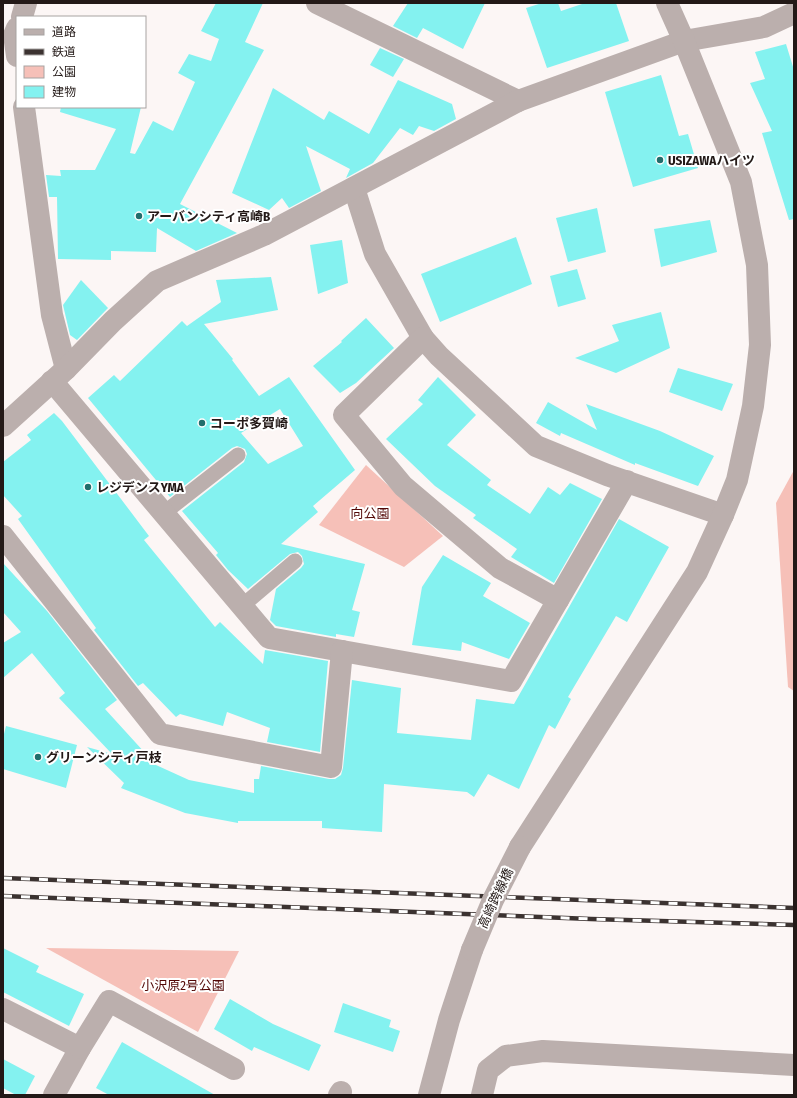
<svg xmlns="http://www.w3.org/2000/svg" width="797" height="1098" font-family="'Fira Sans Condensed','Noto Sans JP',sans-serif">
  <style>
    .green { fill: #f6c0b8 }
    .building { fill: #84f2f0; fill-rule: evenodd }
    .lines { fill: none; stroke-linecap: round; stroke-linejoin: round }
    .service { stroke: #bbafad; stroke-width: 15 }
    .minor { stroke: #bbafad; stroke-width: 22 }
    .tertiary { stroke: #bbafad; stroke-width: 22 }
    .rail-casing { stroke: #3b3230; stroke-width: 4.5 }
    .rail { stroke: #fff; stroke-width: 3; stroke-dasharray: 9; stroke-linecap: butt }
    .tertiary-bridge { stroke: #bbafad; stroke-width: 22 }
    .poi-dot { fill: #216d6c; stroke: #fff; stroke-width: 1.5 }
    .labels { text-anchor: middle; stroke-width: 4; stroke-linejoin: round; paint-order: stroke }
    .poi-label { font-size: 13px; font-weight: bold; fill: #231917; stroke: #fff; text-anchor: start }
    .park-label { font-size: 13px; fill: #520806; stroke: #fff }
    .street-label { font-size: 13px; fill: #231917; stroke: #fff }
  </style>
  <rect width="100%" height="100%" fill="#fcf6f5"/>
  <g class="green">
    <path d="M366 465 443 536 404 567 319 525Z"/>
    <path d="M794 470V691L788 687 776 503Z"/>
    <path d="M46 948 239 951 198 1032Z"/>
  </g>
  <g class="building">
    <path d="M216 3H263L245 42 264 50 180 204 237 233 196 251 157 228 156 252 111 251V260L58 259 57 197H49L46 175 61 176 60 170H95L116 129 60 112 61 107H141L130 153 135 154 153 121 173 131 195 82 178 73 189 54 211 61 219 39 201 31Z"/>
    <path d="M408 3H485L463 49 423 28 417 38 393 26Z"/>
    <path d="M542 3H558L561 11 585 3H616L629 41 547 68 526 8Z"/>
    <path d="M786 44 794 70V219L789 220 762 133 772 131 750 83 765 79 755 52Z"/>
    <path d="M380 48 404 59 393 77 370 65Z"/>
    <path d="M661 75 679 136 688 134 698 168 633 187 605 92Z"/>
    <path d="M398 80 452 104 456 119 434 131 419 126 413 135 400 128 373 163 346 178 350 169 306 146 321 191 289 208 282 198 269 210 232 193 273 88 324 120 329 111 369 134Z"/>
    <path d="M597 208 606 252 568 262 556 218Z"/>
    <path d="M710 220 717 252 661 267 654 229Z"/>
    <path d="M516 237 532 284 440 322 421 274Z"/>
    <path d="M342 240 348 283 318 294 310 245Z"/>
    <path d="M577 269 586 299 558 307 550 276Z"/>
    <path d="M271 277 278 310 204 324 233 359 232 360 259 396 289 377 355 470 313 506 318 512 281 544 365 564 352 610 360 612 354 637 336 634V637L276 626 270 620 276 589 301 568 304 564 302 556 298 552 290 554 248 589 228 570 216 555 218 553 182 511 244 462 247 454 245 449 237 446 232 448 170 497 88 398 114 375 120 381 182 321 187 326 221 302 216 280ZM280 409 303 446 268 464 241 433Z"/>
    <path d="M81 280 108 308 77 340 70 335 63 305Z"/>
    <path d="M661 312 670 348 616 373 575 358 619 341 612 325Z"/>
    <path d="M366 318 394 348 356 383 340 393 313 366 342 342 341 341Z"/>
    <path d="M678 368 733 384 722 411 669 392Z"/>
    <path d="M438 377 476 415 447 445 491 480 487 485 530 514 548 487 560 495 570 483 602 499 554 583 511 557 517 549 473 518 476 515 435 486 386 439 423 404 418 400Z"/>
    <path d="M548 402 597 430 586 404 660 431 714 456 698 486 635 463V465L561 433 560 436 536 423Z"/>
    <path d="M54 413 62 421 149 536 144 540 215 627 220 622 263 664 265 650 328 661 320 752 267 742 270 728 227 712 223 726 180 714 176 717 143 683 138 686 94 630 96 628 18 519 22 516 3 495V462L31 440 27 435Z"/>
    <path d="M619 519 669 547 627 622 616 616 568 697 571 699 555 729 549 725 519 789 488 774 474 797 467 792 384 784 382 832 322 828V821H238V823L185 813 121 788 124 783 87 747 112 754 59 698 65 693 32 653 3 678V643L21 632 3 612V563L47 611 117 700 105 709 156 765 189 780 254 793V779H259L261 766 329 779H335L341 775 343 768 352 680 401 688 397 733 471 740 476 699 514 704Z"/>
    <path d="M443 555 491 583 483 596 530 623 509 659 462 642 461 651 412 645 422 587Z"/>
    <path d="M6 726 77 745 66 788 3 769V738Z"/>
    <path d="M3 948 39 966 36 972 84 994 69 1026 3 992Z"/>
    <path d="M230 999 273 1024 321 1045 309 1071 254 1047 252 1051 214 1029Z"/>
    <path d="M343 1003 391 1020 389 1027 400 1031 393 1052 334 1032Z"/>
    <path d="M122 1042 215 1095H109L96 1088Z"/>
    <path d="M3 1059 35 1076 25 1095H16L3 1088Z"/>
  </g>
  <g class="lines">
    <g class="service">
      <path d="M164 513 238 455"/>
      <path d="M242 606 295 561"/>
    </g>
    <g class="minor">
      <path d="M317 3 518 101"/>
      <path d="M22 17 26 3"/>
      <path d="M17 28 14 35 17 56"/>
      <path d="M24 107 52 315 66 369"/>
      <path d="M354 188 375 254 423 338"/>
      <path d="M52 381 269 638 511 681 558 600"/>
      <path d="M3 426 66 369 113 321 157 281 264 235 518 101 684 41 764 27 794 13"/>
      <path d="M627 481 558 600 500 568 403 486 344 415 423 338 439 356 536 446 607 475 723 515"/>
      <path d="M3 536 160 734 331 767 342 651"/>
      <path d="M3 1009 80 1048 54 1095"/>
      <path d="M80 1048 109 1001 234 1069"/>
      <path d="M339 1095 341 1092"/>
      <path d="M482 1095 488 1070 506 1056 543 1051 794 1065"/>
    </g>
    <g class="tertiary">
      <path d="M520 847 697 572 723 515 737 480 753 406 760 345 757 265 741 182 684 41 667 3"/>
      <path d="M429 1095 449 1020 472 950"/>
    </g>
    <defs>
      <g id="rail">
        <path d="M3 878 794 908"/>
        <path d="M3 896 591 919 794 925"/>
      </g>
    </defs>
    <use href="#rail" class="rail-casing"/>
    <use href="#rail" class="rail"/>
    <path class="tertiary-bridge" d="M472 950 493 900 520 847"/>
  </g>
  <g class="poi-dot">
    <circle cx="660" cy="160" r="4"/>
    <circle cx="139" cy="216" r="4"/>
    <circle cx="202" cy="423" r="4"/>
    <circle cx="88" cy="487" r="4"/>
    <circle cx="38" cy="757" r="4"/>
  </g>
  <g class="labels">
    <g class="poi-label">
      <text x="668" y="165">USIZAWAハイツ</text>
      <text x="147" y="221">アーバンシティ高崎B</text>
      <text x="210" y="428">コーポ多賀崎</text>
      <text x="96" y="492">レジデンスYMA</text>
      <text x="46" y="762">グリーンシティ戸枝</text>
    </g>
    <g class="park-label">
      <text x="370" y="518">向公園</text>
      <text x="183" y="990">小沢原2号公園</text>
    </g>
    <g class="street-label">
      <text transform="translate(495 898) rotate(-65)" y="5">高崎跨線橋</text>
    </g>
  </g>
  <rect width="797" height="1098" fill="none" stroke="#231917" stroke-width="8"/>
  <rect x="16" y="16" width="130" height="92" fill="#ffffff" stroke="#a7a3a2"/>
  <rect x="24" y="29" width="20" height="6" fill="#bbafad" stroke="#a7a3a2"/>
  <text x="52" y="36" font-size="12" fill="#231917">道路</text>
  <rect x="24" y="49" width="20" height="6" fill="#3b3230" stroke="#a7a3a2"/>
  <text x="52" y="56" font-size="12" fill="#231917">鉄道</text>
  <rect x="24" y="66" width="20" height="12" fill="#f6c0b8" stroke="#a7a3a2"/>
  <text x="52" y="76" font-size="12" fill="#231917">公園</text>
  <rect x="24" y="86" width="20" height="12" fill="#84f2f0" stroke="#a7a3a2"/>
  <text x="52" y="96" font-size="12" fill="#231917">建物</text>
</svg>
